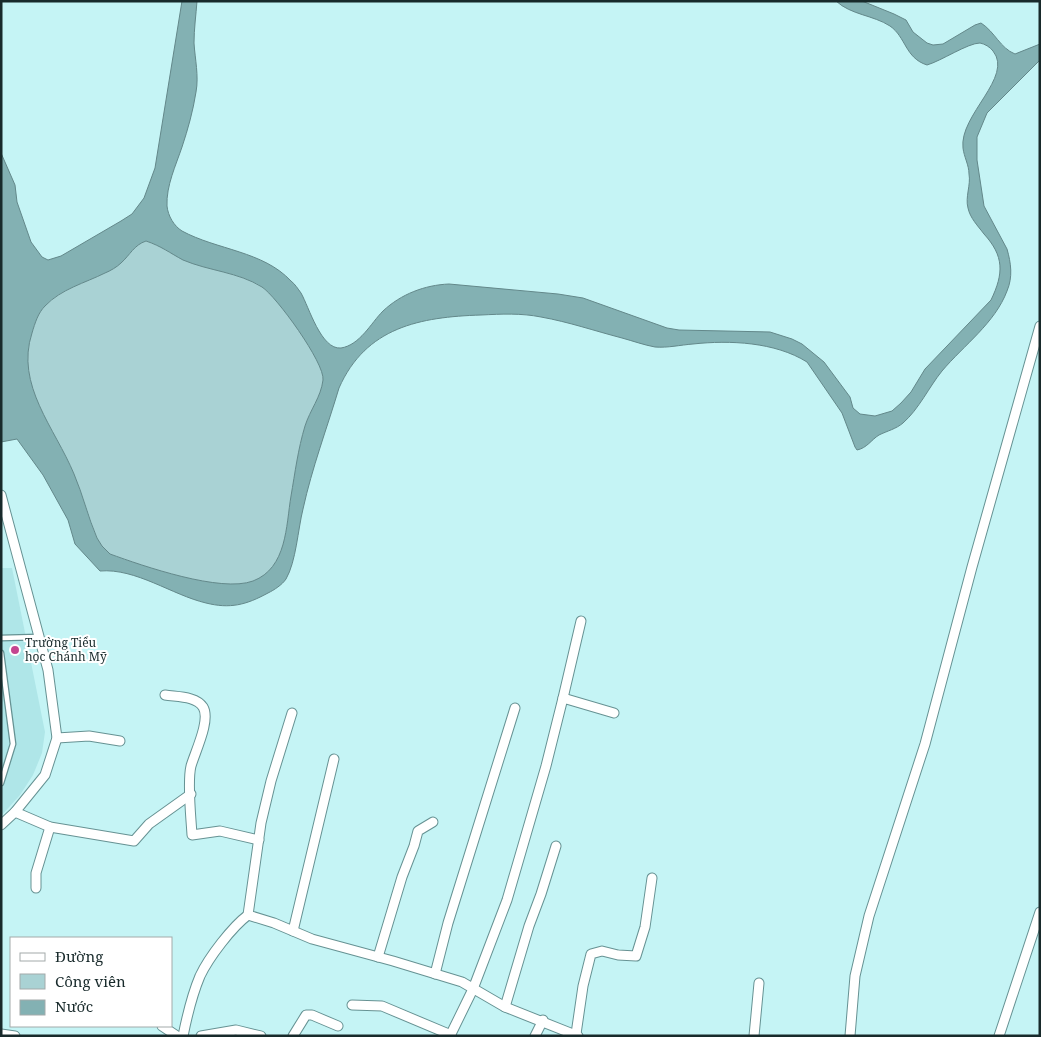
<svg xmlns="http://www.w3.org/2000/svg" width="1041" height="1037" font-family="'Noto Serif',serif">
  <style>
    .built { fill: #afe6e8 }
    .green { fill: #a9d2d4 }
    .water { fill: #83b1b3; stroke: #63888a; fill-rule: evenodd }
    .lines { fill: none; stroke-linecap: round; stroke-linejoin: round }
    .service-casing { stroke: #669293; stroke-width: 7 }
    .minor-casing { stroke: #669293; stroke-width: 11 }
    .service { stroke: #fff; stroke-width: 4.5 }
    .minor { stroke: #fff; stroke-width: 9 }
    .poi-dot { fill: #c44590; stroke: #fff; stroke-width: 2 }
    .labels { text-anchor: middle; stroke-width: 4; stroke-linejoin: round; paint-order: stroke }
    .poi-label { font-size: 12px; fill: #182a2b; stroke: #fff; text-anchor: start }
  </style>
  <rect width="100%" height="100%" fill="#c5f4f5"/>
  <path class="built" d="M1 568H12L45 732 42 753 33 775 20 795 1 816Z"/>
  <path class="green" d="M146 241C162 246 170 253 184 260 209 271 238 272 262 287 276 296 325 363 323 380 321 397 310 410 305 426 298 449 295 473 291 496 286 526 287 568 253 581 221 593 143 566 110 554L102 546 97 538C89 517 83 495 74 474 55 428 15 385 32 333 35 323 38 313 45 306 61 289 85 283 105 273 110 270 117 267 121 263 130 255 134 245 146 241Z"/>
  <path class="water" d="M182 1H197C196 15 194 29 194 43 195 59 199 76 196 92 193 111 188 129 182 147 176 165 166 186 167 206 168 216 174 226 182 231 217 250 263 251 291 281 295 284 298 289 301 293 309 307 321 350 341 348 360 345 371 323 383 311 401 294 425 285 449 284L558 294 583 298 667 328 679 330 770 332 792 339 802 344 824 362 850 397 853 408 860 414 875 416 892 411 901 403 911 392 925 369 991 300C1004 273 1004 256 984 234 978 226 970 218 968 208 965 197 971 185 969 174 969 165 964 157 963 148 959 115 1014 77 993 51 990 47 985 44 980 43 968 43 941 61 927 65 905 58 906 37 890 26 873 15 851 15 836 1H862L894 14 906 20 913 32 927 43 933 45 943 44 975 25 981 23C995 32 1000 48 1015 54L1040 44V60L987 113 977 137V160L984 206 1007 249C1011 263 1013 277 1007 291 995 323 964 345 942 371 929 387 919 409 903 423 896 429 887 431 879 435 871 440 867 448 857 450L855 447 842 413 807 362C775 342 730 340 693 344 680 345 668 348 655 347 644 345 633 341 622 338 595 331 569 322 541 317 521 313 502 314 481 315 420 317 366 327 339 388 327 428 312 468 303 509 298 529 296 562 286 579 282 585 274 590 268 593 246 605 230 609 206 603 172 595 136 568 100 571L75 544 68 520 43 475 17 439 1 442V153L15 185 17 202 31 242 42 257 48 260 61 256 121 221 132 214 144 198 155 168ZM146 241C161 246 170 253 183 260 209 271 238 272 262 287 276 296 325 363 323 380 321 397 310 410 305 426 298 449 295 473 291 496 286 526 287 568 253 581 221 593 143 566 110 554L102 546 97 538C88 517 83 495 74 474 55 428 15 385 32 333 35 323 38 313 45 306 61 289 85 283 105 273 110 271 117 267 121 263 130 255 134 245 146 241Z"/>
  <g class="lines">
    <defs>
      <g id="service">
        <path d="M1 638 38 637"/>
        <path d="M1 653 13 744 1 783"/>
      </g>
      <g id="minor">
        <path d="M1 495 48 670 57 738 45 775 15 812 1 825"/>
        <path d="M165 695C177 697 196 696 203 707 211 720 195 752 191 766 187 782 191 817 192 835L220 831 259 840"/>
        <path d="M563 698 581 621"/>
        <path d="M57 738 89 736 120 741"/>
        <path d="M15 812 50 827 134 841 149 824 191 794"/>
        <path d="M36 888V873L50 827"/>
        <path d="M248 915 261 823 271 781 292 713"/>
        <path d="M293 931 334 759"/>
        <path d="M378 957 402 877 414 846 418 831 433 822"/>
        <path d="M435 974 448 923 515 708"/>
        <path d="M352 1005 382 1006 451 1035"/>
        <path d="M505 1007 529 926 541 894 556 846"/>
        <path d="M162 1026 177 1036"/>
        <path d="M1 1034 15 1036"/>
        <path d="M576 1034 583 986 591 954 602 951 618 955 636 956 645 927 652 878"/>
        <path d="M183 1036C187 1016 192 995 200 976 209 957 232 927 248 915L274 923 312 939 393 961 462 982 505 1007 578 1036"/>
        <path d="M201 1036 236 1030 261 1036"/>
        <path d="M293 1036 306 1015H312L338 1026"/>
        <path d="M450 1036 473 989 507 900 546 766 563 698 614 713"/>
        <path d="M535 1036 543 1020"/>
        <path d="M754 1036 759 983"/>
        <path d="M850 1036 855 976 869 916 925 744 972 567 1040 326"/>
        <path d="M999 1036 1040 912"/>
      </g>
    </defs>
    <use href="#service" class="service-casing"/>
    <use href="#minor" class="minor-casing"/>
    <use href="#service" class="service"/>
    <use href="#minor" class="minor"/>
  </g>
  <circle class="poi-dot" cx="15" cy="650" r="5"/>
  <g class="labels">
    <g class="poi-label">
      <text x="25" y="647">Trường Tiểu<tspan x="25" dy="14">học Chánh Mỹ</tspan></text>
    </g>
  </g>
  <rect width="1041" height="1037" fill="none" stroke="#182a2b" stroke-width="5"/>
  <rect x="10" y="937" width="162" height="90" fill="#ffffff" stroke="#a3aaaa"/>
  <rect x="20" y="953" width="25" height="8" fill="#ffffff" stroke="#a3aaaa"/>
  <text x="55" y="962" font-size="15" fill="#182a2b">Đường</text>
  <rect x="20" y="974" width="25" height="15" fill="#a9d2d4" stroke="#a3aaaa"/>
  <text x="55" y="987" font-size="15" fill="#182a2b">Công viên</text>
  <rect x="20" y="1000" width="25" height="15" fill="#83b1b3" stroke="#a3aaaa"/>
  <text x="55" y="1012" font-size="15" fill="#182a2b">Nước</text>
</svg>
